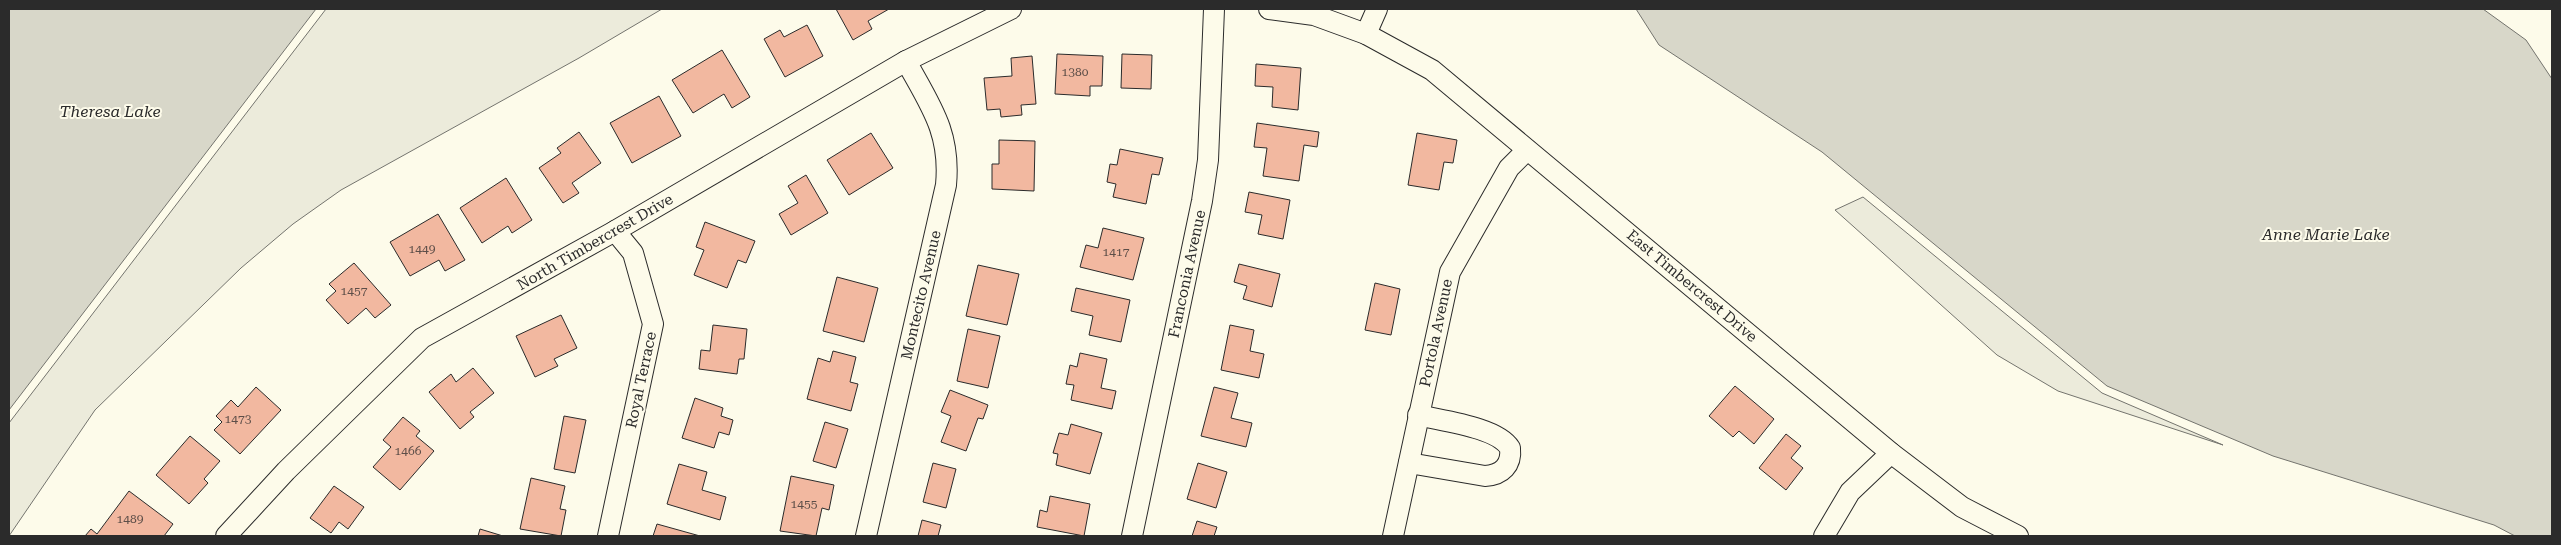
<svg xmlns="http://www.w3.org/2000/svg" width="2561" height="545" font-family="'Roboto Serif',serif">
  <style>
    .green { fill: #ecebdb; stroke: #74746e }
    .water { fill: #d8d7c9; stroke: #74746e }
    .building { fill: #f2b8a0; stroke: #2b2b2b }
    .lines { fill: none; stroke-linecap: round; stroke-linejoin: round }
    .minor-casing { stroke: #2b2b2b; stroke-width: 22 }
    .minor { stroke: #fdfbea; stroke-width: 20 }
    .labels { text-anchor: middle; stroke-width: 4; stroke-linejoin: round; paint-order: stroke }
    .number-label { font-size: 12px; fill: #5d4e48 }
    .street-label { font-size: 15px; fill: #2b2b2b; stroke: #fdfbea }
    .water-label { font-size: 16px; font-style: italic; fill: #2b2b2b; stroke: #fdfbea }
  </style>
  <rect width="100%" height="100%" fill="#fdfbea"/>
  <g class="green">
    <path d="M326 9H662L579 58 341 190 293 224 241 268 95 410 9 536V423Z"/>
    <path d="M1863 197 2102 393 2223 445 2058 391 1997 355 1835 210Z"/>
  </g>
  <g class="water">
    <path d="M9 9H316L9 410Z"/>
    <path d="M1636 9H2483L2526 40 2552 79V536H2515L2494 525 2273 456 2107 386 1822 152 1659 45Z"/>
  </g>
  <g class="building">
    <path d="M836 9H889L868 21 872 29 853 40Z"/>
    <path d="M807 25 823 56 785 77 764 39 780 30 784 37Z"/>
    <path d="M722 50 750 97 732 108 724 94 693 113 672 80Z"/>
    <path d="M1057 54 1103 56 1102 86H1090V96L1055 94Z"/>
    <path d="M1122 54 1152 55 1151 89 1121 88Z"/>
    <path d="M1032 56 1036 104 1021 105 1022 115 1001 117 1000 109 987 110 984 78 1012 76 1011 58Z"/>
    <path d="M1256 64 1301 68 1298 110 1272 107 1273 87 1255 86Z"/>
    <path d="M659 96 681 136 632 163 610 123Z"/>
    <path d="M1257 123 1319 132 1317 147 1304 145 1299 181 1263 176 1267 148 1254 147Z"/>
    <path d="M579 132 601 163 572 183 579 193 563 203 539 168 561 153 557 148Z"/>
    <path d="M871 133 893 168 849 195 827 160Z"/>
    <path d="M1417 133 1457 140 1453 163 1444 162 1439 190 1408 185Z"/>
    <path d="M999 140 1035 141 1034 191 992 189V164H999Z"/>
    <path d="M1120 149 1163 158 1159 175 1152 174 1146 204 1113 197 1116 184 1107 182 1110 164 1117 165Z"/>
    <path d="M806 175 828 213 791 235 779 214 798 203 788 186Z"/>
    <path d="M506 178 532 220 512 233 508 226 482 243 460 208Z"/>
    <path d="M1249 192 1290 200 1283 239 1258 234 1262 215 1245 212Z"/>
    <path d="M438 214 465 260 445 271 439 260 410 276 390 242Z"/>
    <path d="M705 222 755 241 746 263 738 260 727 288 694 275 704 250 696 247Z"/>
    <path d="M1103 228 1144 238 1133 280 1080 267 1086 245 1098 248Z"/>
    <path d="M354 263 391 305 375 318 366 308 348 324 326 300 336 291 329 284Z"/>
    <path d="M1239 264 1280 274 1272 307 1243 299 1247 286 1234 282Z"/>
    <path d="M978 265 1019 274 1007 325 966 316Z"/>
    <path d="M837 277 878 288 864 342 823 331Z"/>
    <path d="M1375 283 1400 289 1391 335 1365 330Z"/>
    <path d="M1076 288 1130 300 1121 342 1089 335 1093 316 1071 311Z"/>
    <path d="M561 315 577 348 554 359 558 366 535 377 516 336Z"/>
    <path d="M713 325 747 329 744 359H739L737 374 699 369 701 350 710 351Z"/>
    <path d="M1230 325 1254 330 1250 351 1264 354 1259 378 1221 370Z"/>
    <path d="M968 329 1000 336 988 388 957 381Z"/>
    <path d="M833 351 856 357 850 382 858 384 851 411 807 399 818 358 830 362Z"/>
    <path d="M1080 353 1107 359 1101 388 1116 391 1112 409 1071 400 1074 385 1066 384 1070 365 1077 367Z"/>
    <path d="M473 368 494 393 470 412 474 417 460 429 429 392 451 374 456 382Z"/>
    <path d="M1735 386 1774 419 1754 444 1739 431 1733 437 1709 416Z"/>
    <path d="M256 387 281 410 240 454 214 430 222 422 216 416 231 400 238 407Z"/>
    <path d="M1214 387 1238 393 1231 418 1252 423 1246 447 1201 436Z"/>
    <path d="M950 390 988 405 983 419 978 418 966 451 941 442 951 416 941 412Z"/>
    <path d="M695 398 723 408 721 416 733 420 729 435 719 432 714 448 682 438Z"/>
    <path d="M564 416 586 420 575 473 554 469Z"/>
    <path d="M403 417 420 431 416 436 434 451 400 490 373 467 391 447 383 440Z"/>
    <path d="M825 422 848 429 836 468 813 461Z"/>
    <path d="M1071 424 1102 433 1090 474 1056 465 1058 454 1053 453 1059 433 1068 435Z"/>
    <path d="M1786 434 1801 446 1791 458 1803 468 1786 490 1759 468Z"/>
    <path d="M190 436 220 461 204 479 208 483 189 504 156 475Z"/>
    <path d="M933 463 956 469 946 508 923 502Z"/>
    <path d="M1198 463 1227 472 1216 508 1187 499Z"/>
    <path d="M679 464 707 472 702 490 726 497 720 520 667 504Z"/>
    <path d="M791 476 834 485 829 510 822 508 816 536 780 531Z"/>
    <path d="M531 478 565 486 560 509 566 510 561 536 520 529Z"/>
    <path d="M334 486 364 507 348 529 339 522 331 533 310 518Z"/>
    <path d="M129 491 173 524 164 536H85L91 529 97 534Z"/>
    <path d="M1050 496 1090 504 1084 536 1037 527 1040 510 1047 512Z"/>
    <path d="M922 520 941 525 938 536H918Z"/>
    <path d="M1197 521 1217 527 1214 536H1192Z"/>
    <path d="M657 524 700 536H653Z"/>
    <path d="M480 529 503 536H478Z"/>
  </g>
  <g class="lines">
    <defs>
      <g id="minor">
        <path d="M1269 9 1314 15 1366 34 1432 70 1891 453 1962 507 2018 536"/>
        <path d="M1366 34 1377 9"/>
        <path d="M1409 463 1485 476C1502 475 1512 465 1510 448 1497 427 1442 421 1418 415"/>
        <path d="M226 536 286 471 422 338 615 231 906 61 1011 9"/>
        <path d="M608 536 653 324 633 253 615 231"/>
        <path d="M866 536 946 185C951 132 930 105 906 61"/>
        <path d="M1132 536 1202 201 1208 160 1214 9"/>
        <path d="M1393 536 1450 272 1509 168 1527 150"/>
        <path d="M1824 536 1850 492 1891 453"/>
      </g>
    </defs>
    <use href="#minor" class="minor-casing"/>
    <use href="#minor" class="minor"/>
  </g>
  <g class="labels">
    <g class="number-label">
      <text x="1075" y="76">1380</text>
      <text x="422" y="253">1449</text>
      <text x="1116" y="256">1417</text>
      <text x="354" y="295">1457</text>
      <text x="238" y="423">1473</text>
      <text x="408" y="455">1466</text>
      <text x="804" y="508">1455</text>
      <text x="130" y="523">1489</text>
    </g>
    <g class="street-label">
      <text transform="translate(595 242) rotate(-30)" y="5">North Timbercrest Drive</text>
      <text transform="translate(1187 274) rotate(-78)" y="5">Franconia Avenue</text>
      <text transform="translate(1692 286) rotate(40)" y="5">East Timbercrest Drive</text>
      <text transform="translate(921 295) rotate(-77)" y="5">Montecito Avenue</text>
      <text transform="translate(1436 333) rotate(-78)" y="5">Portola Avenue</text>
      <text transform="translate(641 380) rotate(-78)" y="5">Royal Terrace</text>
    </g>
    <g class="water-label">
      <text x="110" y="117">Theresa Lake</text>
      <text x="2326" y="240">Anne Marie Lake</text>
    </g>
  </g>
  <rect width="2561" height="545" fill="none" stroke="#2b2b2b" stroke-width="20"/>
</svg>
